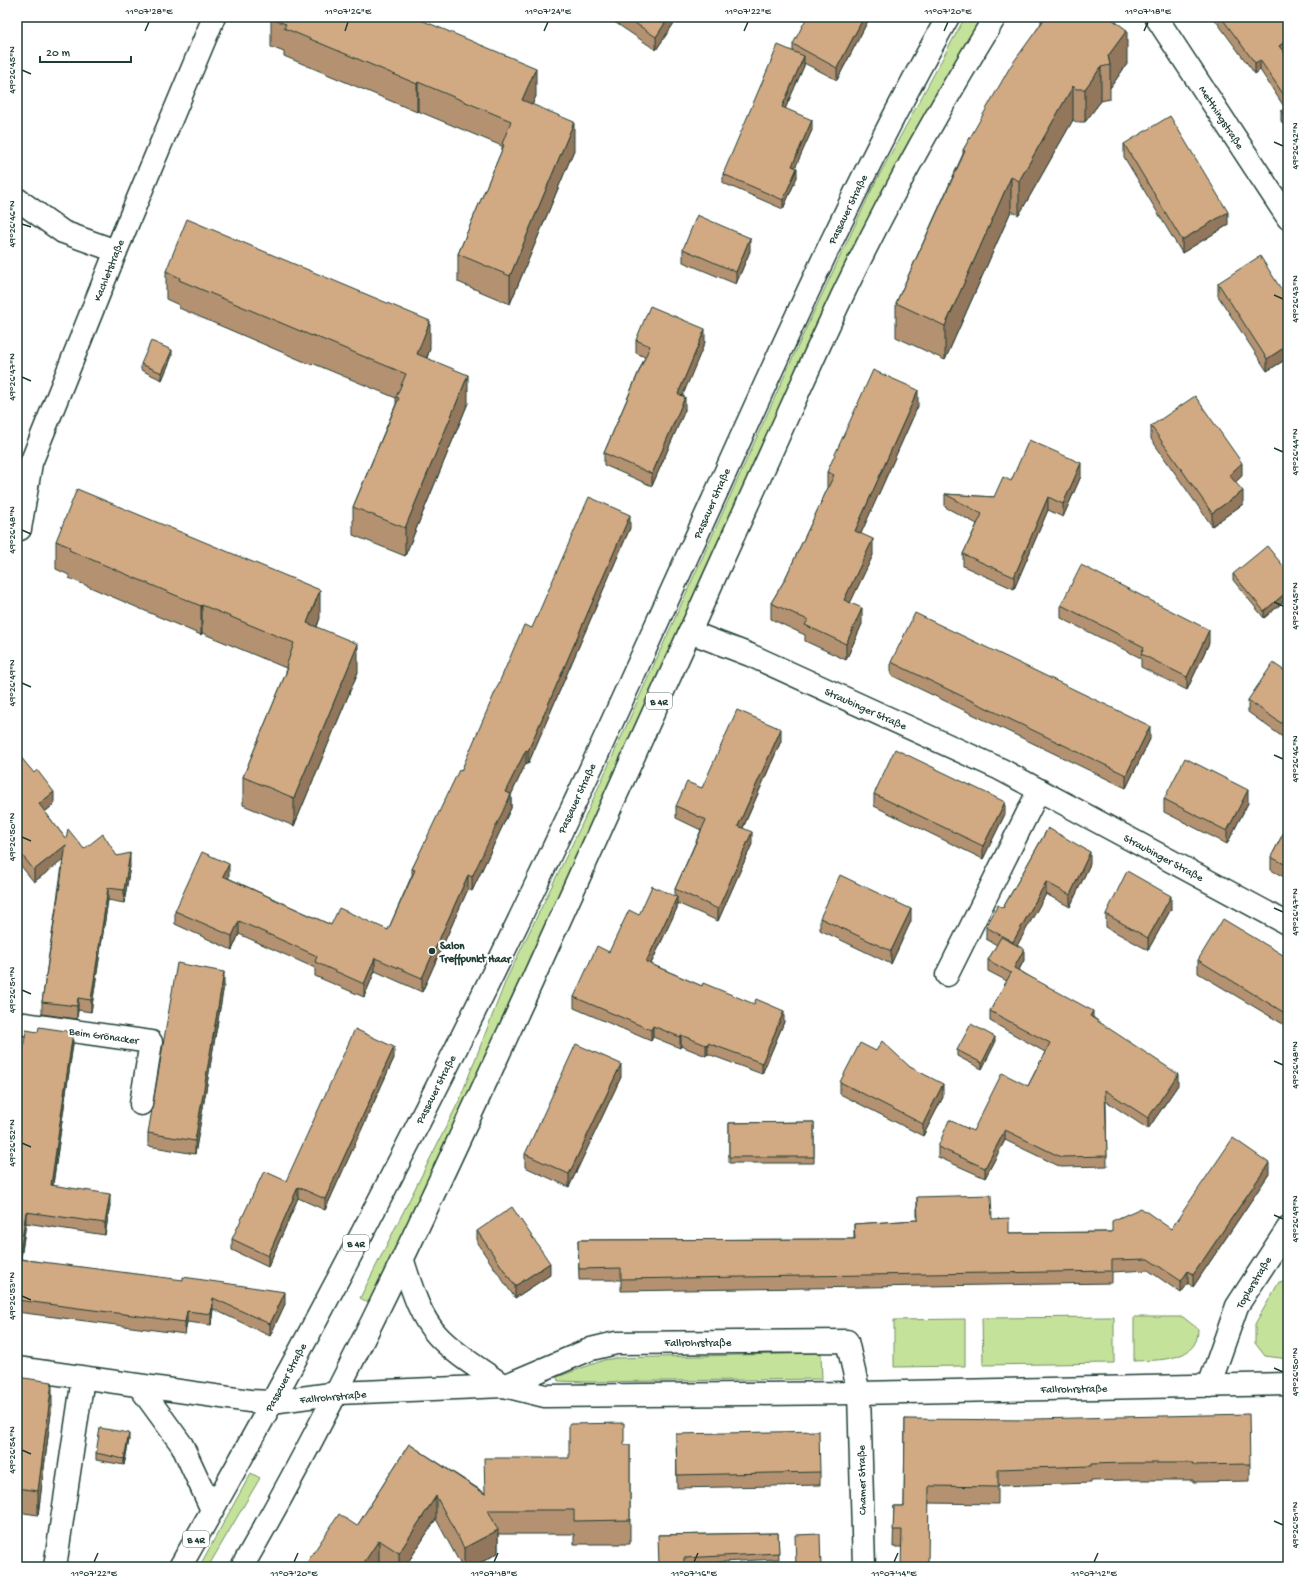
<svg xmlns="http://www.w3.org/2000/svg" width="1305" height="1584" font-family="'Gochi Hand',sans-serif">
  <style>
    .green { fill: #c5e29a; stroke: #729067 }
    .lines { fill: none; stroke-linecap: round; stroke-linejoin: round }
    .street-casing { stroke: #1f3d34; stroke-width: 25 }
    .primary-casing { stroke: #1f3d34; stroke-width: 25 }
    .street { stroke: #fff; stroke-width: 22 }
    .primary { stroke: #fff; stroke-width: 22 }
    .wall { fill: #b49271; stroke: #1f3d34 }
    .shaded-wall { fill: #92775c; stroke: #1f3d34 }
    .building { fill: #d1aa83; stroke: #1f3d34 }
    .ticks { fill: none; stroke: #1f3d34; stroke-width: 1.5 }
    .poi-dot { fill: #1f3d34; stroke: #fff; stroke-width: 1.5 }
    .labels { text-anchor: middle; stroke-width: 4; stroke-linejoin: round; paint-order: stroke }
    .shield { fill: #fff; stroke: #627771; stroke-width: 1 }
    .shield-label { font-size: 10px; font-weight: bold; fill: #1f3d34 }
    .street-label { font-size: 11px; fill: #1f3d34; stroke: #fff }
    .poi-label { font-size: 11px; font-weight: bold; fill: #1f3d34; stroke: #fff; text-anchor: start }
    .neatline { fill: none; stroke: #1f3d34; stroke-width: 1.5 }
    .ticks-label { font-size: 10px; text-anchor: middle; fill: #1f3d34 }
  </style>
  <rect width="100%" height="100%" fill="#fff"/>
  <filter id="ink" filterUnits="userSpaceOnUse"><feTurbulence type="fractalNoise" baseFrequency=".025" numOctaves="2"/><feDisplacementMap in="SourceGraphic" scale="8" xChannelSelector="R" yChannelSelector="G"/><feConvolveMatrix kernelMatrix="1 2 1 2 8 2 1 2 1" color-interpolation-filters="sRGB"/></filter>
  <g filter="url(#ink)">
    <g class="green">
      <path d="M965 17H983L911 139 873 211 434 1171 369 1303 360 1298 459 1101 506 980 581 826 807 326 876 181Z"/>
      <path d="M1288 1281V1359L1265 1356 1255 1343V1324L1279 1282Z"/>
      <path d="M1114 1317V1363L983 1365 982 1318Z"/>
      <path d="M1134 1317H1183L1198 1329C1199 1362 1157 1360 1134 1361Z"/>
      <path d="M965 1319V1366L894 1367V1320Z"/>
      <path d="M821 1353 822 1379 585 1382 558 1381 557 1377 604 1360 616 1358Z"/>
      <path d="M251 1473 260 1478 208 1567H199Z"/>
    </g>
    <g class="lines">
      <defs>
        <g id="street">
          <path d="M1156 17 1288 218"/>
          <path d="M17 199 63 232 116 251"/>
          <path d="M20 529 31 463 116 251 214 17"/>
          <path d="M690 632 750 655 1000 769 1288 924"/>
          <path d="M947 975 1039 790"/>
          <path d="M17 1023 151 1042 141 1104"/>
          <path d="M403 1261C411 1286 419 1316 438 1336 457 1356 482 1370 504 1386L591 1349 616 1343 847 1341 859 1393 864 1567"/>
          <path d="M17 1368 250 1401 272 1402 338 1393 504 1386 545 1396 859 1393 1288 1384"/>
          <path d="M139 1386 182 1445 212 1510"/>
          <path d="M1209 1386 1237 1306 1288 1228"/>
          <path d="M55 1567 83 1378"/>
        </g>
        <g id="primary">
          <path d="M180 1567C331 1303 469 1031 597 755 635 670 674 586 712 502 786 338 859 173 948 17"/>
          <path d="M242 1567C349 1381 438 1186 528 990 627 772 725 553 824 335 874 225 932 120 995 17"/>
        </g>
      </defs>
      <use href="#street" class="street-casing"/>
      <use href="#primary" class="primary-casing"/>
      <use href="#street" class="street"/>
      <use href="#primary" class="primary"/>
    </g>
    <g class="wall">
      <path d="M607 17H678L656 50Z"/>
      <path d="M870 17 837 80 804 63V66L785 109 812 130 795 167 797 177 783 209 723 183V174L793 51V44Z"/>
      <path d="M1041 17H1109L1127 64 1110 88V99L1101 101 1085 122H1076L1073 120 1019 215 1011 211 945 360 896 337V303L963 154V150L1041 23Z"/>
      <path d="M1213 17H1288L1284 52 1288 57V131L1281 121V111L1285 108 1260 70 1255 74Z"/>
      <path d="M271 19 536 96 532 105 574 150 510 304 458 282V254L502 150V146L418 111 417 112 284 56V52L271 47Z"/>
      <path d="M1124 144 1228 225 1182 253 1124 157Z"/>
      <path d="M683 249 750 251 736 284 683 262Z"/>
      <path d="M166 271 430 349 427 358 468 403 405 556 353 535V507L396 404V398L312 363V365L179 308V305L166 299Z"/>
      <path d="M1218 283 1288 300V358L1267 371 1218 296Z"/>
      <path d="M636 340 705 342 682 396 685 410 652 486 604 465V453L645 357 636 353Z"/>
      <path d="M172 356 162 380 141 370V364Z"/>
      <path d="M918 406 861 533 873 555 850 603 862 624 846 660 805 641V635L771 619V603L784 581 828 488H827V472Z"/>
      <path d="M1151 426 1242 476 1235 482 1243 504 1212 526 1151 439Z"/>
      <path d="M1081 476 1063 517 1048 510 1014 589 963 566V554L977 524 945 507V494L994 497 1011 481Z"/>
      <path d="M630 528 528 764 526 763 511 795V808L472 891 468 889 422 992 375 971 364 997 315 976V968L239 934 232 950 175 924V911L229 877 228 878 331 925 388 930 412 875V869L532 628Z"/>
      <path d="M56 541 320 618 317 627 358 672 294 826 243 805V777L286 673V668L202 633 201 635 69 578V575L56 569Z"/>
      <path d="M1288 572V598L1264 618 1233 580V574Z"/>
      <path d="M1061 605 1209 643 1187 690 1141 667V658L1061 618Z"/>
      <path d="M891 662 1150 739 1126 788 891 675Z"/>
      <path d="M1288 673V741L1248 712V700Z"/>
      <path d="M781 741 743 828 752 844 718 921 677 903V908L651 964 784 1022 762 1074 708 1054 706 1056 681 1046 680 1048 653 1037 651 1041 574 1008V997L639 915 675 896V889L701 830 676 818V806L702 788Z"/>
      <path d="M17 757 54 804 45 812 66 839 84 849 117 856 130 866 124 903 108 900 91 1012 78 1010 77 1019 42 1014V1002L63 859 34 882 17 861Z"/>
      <path d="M874 794 1005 814 983 859 874 806Z"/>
      <path d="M1164 799 1248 803 1227 844 1164 812Z"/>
      <path d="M1288 824V879L1271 870V857Z"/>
      <path d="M1048 828 1090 864 1070 907 1046 894 1017 945 1024 960 1019 970 1093 1017 1178 1085 1148 1129 1106 1101 1107 1166 1061 1167 1005 1140 985 1178 938 1157V1147L973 1131 1028 1086 1045 1052 990 1021V1011L1007 981 988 971V960L997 945 986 939V927L1003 908Z"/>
      <path d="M1171 909 1148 950 1106 927V914Z"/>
      <path d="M820 918 911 921 891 964 820 930Z"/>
      <path d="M1288 958V1027L1198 973V960Z"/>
      <path d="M224 985 195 1154 148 1146V1133Z"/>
      <path d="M995 1043 982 1069 957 1056V1050Z"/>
      <path d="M73 1044 53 1185 110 1205 105 1235 26 1223 21 1259 285 1304 270 1336 213 1309 211 1325 187 1322 185 1334 17 1312V1090Z"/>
      <path d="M394 1058 325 1210 298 1198 268 1267 232 1250V1239L286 1181Z"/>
      <path d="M910 1067 943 1097 923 1136 840 1094V1082Z"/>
      <path d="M621 1077 569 1187 525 1167V1154Z"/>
      <path d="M814 1122V1163H729V1123Z"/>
      <path d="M1269 1174 1193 1287 1188 1283 1181 1293 1148 1270 1112 1272V1283L621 1291V1280H579L578 1240 854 1239V1224L917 1220V1197L992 1219 1009 1233 1112 1232 1171 1229Z"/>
      <path d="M477 1231 550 1275 515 1298 477 1243Z"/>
      <path d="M17 1377 52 1405 38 1515 17 1512Z"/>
      <path d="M905 1419 1250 1464V1481L1193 1482V1480H1127L1091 1481V1483L998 1486V1504L929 1503 902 1547H893L894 1506H904Z"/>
      <path d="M676 1434 820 1472V1485L677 1488Z"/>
      <path d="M129 1440 124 1465 96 1460V1453Z"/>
      <path d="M409 1444 485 1493 569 1458 624 1445H630V1544H574V1534H498V1553L473 1567H462L436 1519 405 1567H384L379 1563 357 1526Z"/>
      <path d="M778 1533 779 1559 684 1564 658 1535Z"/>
    </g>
    <g class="shaded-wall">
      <path d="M669 17H678L656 50V37Z"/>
      <path d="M864 17H870L837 80V68Z"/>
      <path d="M1127 30V64L1110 88V65L1108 56Z"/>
      <path d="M1288 39V50L1279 56V46Z"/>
      <path d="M804 56V66L782 116V107Z"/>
      <path d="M1260 60V70L1255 74V63Z"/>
      <path d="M1101 67V101L1085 122V89Z"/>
      <path d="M536 68V96L522 129V100Z"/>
      <path d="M418 82V111L417 112V84Z"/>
      <path d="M1073 86V120L1019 215V181Z"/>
      <path d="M812 120V130L792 175V166Z"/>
      <path d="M574 122V150L510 304V276Z"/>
      <path d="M797 168V177L783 209V200Z"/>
      <path d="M1011 177V211L945 360V326Z"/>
      <path d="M1228 212V225L1182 253V240Z"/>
      <path d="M750 238V251L736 284V272Z"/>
      <path d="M430 321V349L417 382V354Z"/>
      <path d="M705 329V342L678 407V394Z"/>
      <path d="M1288 345V358L1267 371V359Z"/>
      <path d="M172 350V356L162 380V373Z"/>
      <path d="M468 375V403L405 556V528Z"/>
      <path d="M918 390V406L855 547V531Z"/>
      <path d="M685 397V410L652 486V474Z"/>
      <path d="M1081 463V476L1063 517V504Z"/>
      <path d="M1242 463V476L1229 488V475Z"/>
      <path d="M1243 491V504L1212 526V513Z"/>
      <path d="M1048 497V510L1014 589V577Z"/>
      <path d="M630 515V528L528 764V751Z"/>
      <path d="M873 539V555L844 616V600Z"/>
      <path d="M320 590V618L307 651V623Z"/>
      <path d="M1288 591V598L1264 618V611Z"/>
      <path d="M202 605V633L201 635V606Z"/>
      <path d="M862 608V624L846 660V644Z"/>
      <path d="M1209 630V643L1187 690V677Z"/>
      <path d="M358 644V672L294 826V798Z"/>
      <path d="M1150 726V739L1126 788V775Z"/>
      <path d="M781 729V741L738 839V826Z"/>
      <path d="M526 750V763L511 795V808L472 891V877L505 792Z"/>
      <path d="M1248 790V803L1227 844V831Z"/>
      <path d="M54 792V804L39 817V804Z"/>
      <path d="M1005 802V814L983 859V846Z"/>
      <path d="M752 832V844L718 921V909Z"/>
      <path d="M66 845V858L34 882V870Z"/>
      <path d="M1090 852V864L1070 907V895Z"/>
      <path d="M130 853V866L124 903V890Z"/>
      <path d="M229 864V877L223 889V876Z"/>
      <path d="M468 875V889L422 992V978Z"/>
      <path d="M1046 882V894L1013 953V942Z"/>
      <path d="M108 888V900L91 1012V1000Z"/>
      <path d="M1171 896V909L1148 950V938Z"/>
      <path d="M677 897V908L646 974V962Z"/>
      <path d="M911 909V921L891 964V951Z"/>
      <path d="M239 921V934L232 950V936Z"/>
      <path d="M1024 949V960L1014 978V968Z"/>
      <path d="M375 958V971L364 997V984Z"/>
      <path d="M224 972V985L195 1154V1141Z"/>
      <path d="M78 998V1010L77 1019V1006Z"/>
      <path d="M784 1011V1022L762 1074V1063Z"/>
      <path d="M1093 1011V1021L1090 1016Z"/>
      <path d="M653 1026V1037L651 1041V1030Z"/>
      <path d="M73 1032V1044L51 1197V1185Z"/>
      <path d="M681 1035V1046L680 1048V1037Z"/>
      <path d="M995 1037V1043L982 1069V1063Z"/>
      <path d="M708 1043V1054L706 1056V1045Z"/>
      <path d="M394 1047V1058L325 1210V1199Z"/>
      <path d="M621 1064V1077L569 1187V1174Z"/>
      <path d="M1178 1074V1085L1148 1129V1118Z"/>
      <path d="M943 1084V1097L923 1136V1124Z"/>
      <path d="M1005 1130V1140L985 1178V1168Z"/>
      <path d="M1269 1163V1174L1193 1287V1275Z"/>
      <path d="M298 1187V1198L268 1267V1256Z"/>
      <path d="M110 1194V1205L105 1235V1223Z"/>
      <path d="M26 1212V1223L19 1270V1259Z"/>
      <path d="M550 1263V1275L515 1298V1286Z"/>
      <path d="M1188 1271V1283L1181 1293V1281Z"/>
      <path d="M285 1292V1304L270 1336V1324Z"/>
      <path d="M213 1298V1309L211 1325V1314Z"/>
      <path d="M187 1311V1322L185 1334V1322Z"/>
      <path d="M52 1382V1405L38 1515V1491Z"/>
      <path d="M129 1433V1440L124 1465V1459Z"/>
      <path d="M436 1496V1519L405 1567H399V1553Z"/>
      <path d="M498 1530V1553L473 1567H464V1548Z"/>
      <path d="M379 1540V1563L376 1567H361Z"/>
    </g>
    <g class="building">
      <path d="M272 17H414L536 68 522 100 574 122 510 276 458 254 504 145 502 144 511 121 418 82 417 84 284 28 286 24 271 19Z"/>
      <path d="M626 17H669L656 37Z"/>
      <path d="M807 17H864L837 68 793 44Z"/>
      <path d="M1042 17H1109L1127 30 1108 56 1110 65 1101 67 1085 89H1076L1073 86 1019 181 1011 177 945 326 896 303 965 151 963 150 1010 67 1043 21Z"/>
      <path d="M1221 17H1288V39L1279 46 1288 57V101L1260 60 1255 63Z"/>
      <path d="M778 45 804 56 782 107 812 120 792 166 797 168 783 200 723 174Z"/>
      <path d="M1288 106V121L1281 111Z"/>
      <path d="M1170 116 1228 212 1182 240 1124 144Z"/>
      <path d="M697 215 750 238 736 272 683 249Z"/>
      <path d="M187 219 430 321 417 354 468 375 405 528 353 507 399 398 396 397 406 374 312 335V336L179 280 180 278 166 271Z"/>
      <path d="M1260 256 1288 300V345L1267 359 1218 283Z"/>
      <path d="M650 306 705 329 678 394 685 397 652 474 604 453 650 346 636 340Z"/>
      <path d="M151 341 172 350 162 373 141 364Z"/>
      <path d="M873 370 918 390 855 531 873 539 844 600 862 608 846 644 805 625 808 620 771 603 784 581 834 475 827 472Z"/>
      <path d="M1195 396 1242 463 1229 475 1243 491 1212 513 1151 426Z"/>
      <path d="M1029 440 1081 463 1063 504 1048 497 1014 577 963 554 982 514 945 494 994 497 1003 477 1011 481Z"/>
      <path d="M77 489 320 590 307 623 358 644 294 798 243 777 288 668 286 667 294 643 202 605 201 606 69 550 70 547 56 541Z"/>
      <path d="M589 497 630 515 528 751 526 750 505 792 511 794 472 877 468 875 422 978 375 958 364 984 315 962 317 956 239 921 232 936 175 911 202 852 229 864 223 876 331 925 339 908 388 930 415 870 412 869 459 770 461 771 524 625 532 628Z"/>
      <path d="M1267 546 1288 572V591L1264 611 1233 574Z"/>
      <path d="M1081 565 1209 630 1187 677 1141 654 1144 647 1061 605Z"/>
      <path d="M915 613 1150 726 1126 775 891 662Z"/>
      <path d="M1273 663 1288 673V728L1248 700Z"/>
      <path d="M737 710 781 729 738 826 752 832 718 909 675 889 706 820 676 806 687 782 702 788Z"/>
      <path d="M895 749 1005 802 983 846 874 794Z"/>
      <path d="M19 755 34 773 37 770 54 792 39 804 66 839 68 829 84 849 103 834 117 856 130 853 124 890 108 888 91 1000 78 998 77 1006 42 1002 66 845 34 870 17 849V757Z"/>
      <path d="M1185 758 1248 790 1227 831 1164 799Z"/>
      <path d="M1288 824V866L1271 857Z"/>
      <path d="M1048 828 1090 852 1070 895 1046 882 1013 942 986 927 998 905 1003 908Z"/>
      <path d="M1127 871 1171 896 1148 938 1106 914Z"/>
      <path d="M840 875 911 909 891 951 820 918Z"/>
      <path d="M652 886 677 897 646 962 702 986 703 983 754 1004 756 999 784 1011 762 1063 708 1043 706 1045 681 1035 680 1037 653 1026 651 1030 574 997 597 946 609 952 629 910 639 915Z"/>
      <path d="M1223 919 1288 958V1015L1198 960Z"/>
      <path d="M1001 937 1024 949 1014 968 1093 1011 1090 1016 1178 1074 1148 1118 1105 1090 1107 1156 1061 1157 1005 1130 985 1168 938 1147 949 1120 973 1131 1002 1073 1028 1086 1050 1043 990 1011 1011 973 988 960Z"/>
      <path d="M177 963 224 972 195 1141 148 1133Z"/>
      <path d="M971 1024 995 1037 982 1063 957 1050Z"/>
      <path d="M39 1027 73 1032 51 1185 110 1194 105 1223 26 1212 19 1259 183 1280V1277L285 1292 270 1324 213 1298 211 1314 187 1311 185 1322 17 1300V1090L26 1030 38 1032Z"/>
      <path d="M355 1029 394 1047 325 1199 298 1187 268 1256 232 1239 264 1171 286 1181Z"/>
      <path d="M882 1041 910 1067 943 1084 923 1124 840 1082 860 1043 876 1051Z"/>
      <path d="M576 1044 621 1064 569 1174 525 1154Z"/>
      <path d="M814 1122V1157H729V1123Z"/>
      <path d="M1233 1138 1269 1163 1193 1275 1188 1271 1181 1281 1148 1259 1112 1260V1271L621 1279V1268L579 1269 578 1240 855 1239 854 1224 918 1220 917 1197 991 1195 992 1219 1009 1218V1233L1112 1232V1221L1141 1208 1171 1229Z"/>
      <path d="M512 1207 550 1263 515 1286 477 1231Z"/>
      <path d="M17 1377 52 1382 38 1491 17 1488Z"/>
      <path d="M1249 1414 1250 1464 1193 1465V1463H1127L1091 1464V1466L998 1469V1487L929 1486 928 1567H901L902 1530H893L894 1506H904L905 1419 1034 1420V1419Z"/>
      <path d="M624 1423V1445H630V1520L574 1521V1510H488L498 1530 464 1548 436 1496 399 1553 379 1540 361 1567H304L339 1514 357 1526 409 1444 485 1494 484 1458H569V1424Z"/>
      <path d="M100 1428 129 1433 124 1459 96 1453Z"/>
      <path d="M819 1431 820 1472 677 1475 676 1434Z"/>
      <path d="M778 1533 779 1553 684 1558V1567H659L658 1535Z"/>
      <path d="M820 1534 821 1567H796L795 1535Z"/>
    </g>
  </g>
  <path class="ticks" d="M145 31 149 22M345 31 348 22M544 31 548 22M744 31 748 22M944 31 948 22M1144 31 1148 22M22 70 31 74M1274 142 1283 146M22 224 31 227M1274 295 1283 299M22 377 31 381M1274 448 1283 452M22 530 31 534M1274 602 1283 606M22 683 31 687M1274 755 1283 759M22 837 31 841M1274 908 1283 912M22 990 31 994M1274 1061 1283 1065M22 1143 31 1147M1274 1215 1283 1219M22 1296 31 1300M1274 1368 1283 1372M22 1450 31 1454M1274 1521 1283 1525M94 1562 98 1553M294 1562 298 1553M494 1562 498 1553M694 1562 698 1553M894 1562 898 1553M1094 1562 1098 1553"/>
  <circle class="poi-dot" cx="432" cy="951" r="4"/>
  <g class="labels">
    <g class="shield">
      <rect x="646" y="693" width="26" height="16" rx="3"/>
      <rect x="343" y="1235" width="26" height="16" rx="3"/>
      <rect x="183" y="1531" width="26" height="16" rx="3"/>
    </g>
    <g class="shield-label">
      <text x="659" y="705">B 4R</text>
      <text x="356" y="1247">B 4R</text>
      <text x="196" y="1543">B 4R</text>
    </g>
    <g class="street-label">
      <text transform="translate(1222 117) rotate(57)" y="4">Metthingstraße</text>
      <text transform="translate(847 209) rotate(-64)" y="4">Passauer Straße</text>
      <text transform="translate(108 270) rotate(-68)" y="4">Kachletstraße</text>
      <text transform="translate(711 503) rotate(-66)" y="4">Passauer Straße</text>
      <text transform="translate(866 708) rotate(24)" y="4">Straubinger Straße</text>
      <text transform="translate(576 798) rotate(-65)" y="4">Passauer Straße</text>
      <text transform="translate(1164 857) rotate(28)" y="4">Straubinger Straße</text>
      <text transform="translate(104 1035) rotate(8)" y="4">Beim Grönacker</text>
      <text transform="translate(435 1089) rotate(-63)" y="4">Passauer Straße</text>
      <text transform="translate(1253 1282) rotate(-59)" y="4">Toplerstraße</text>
      <text x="698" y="1346">Fallrohrstraße</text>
      <text transform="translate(285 1377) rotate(-62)" y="4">Passauer Straße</text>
      <text transform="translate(1074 1388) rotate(-1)" y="4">Fallrohrstraße</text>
      <text transform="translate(333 1396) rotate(-5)" y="4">Fallrohrstraße</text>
      <text transform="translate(861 1480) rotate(-91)" y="4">Chamer Straße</text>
    </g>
    <g class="poi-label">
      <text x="440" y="949">Salon<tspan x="440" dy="13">Treffpunkt Haar</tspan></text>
    </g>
  </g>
  <rect width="1305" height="1584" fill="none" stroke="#fff" stroke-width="44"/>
  <path d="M40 56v6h91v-6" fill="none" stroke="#1f3d34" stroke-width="2"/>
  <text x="46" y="56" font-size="12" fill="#1f3d34" stroke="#ffffff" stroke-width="3" paint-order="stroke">20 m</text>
  <rect x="22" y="22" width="1261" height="1540" class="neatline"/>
  <g class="ticks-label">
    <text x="149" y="14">11°07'28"E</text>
    <text x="348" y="14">11°07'26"E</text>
    <text x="548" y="14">11°07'24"E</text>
    <text x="748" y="14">11°07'22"E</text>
    <text x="948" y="14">11°07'20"E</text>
    <text x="1148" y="14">11°07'18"E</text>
    <text transform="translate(11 70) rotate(-90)" y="4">49°26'45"N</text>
    <text transform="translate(1294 146) rotate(-90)" y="4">49°26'42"N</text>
    <text transform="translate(11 224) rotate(-90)" y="4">49°26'46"N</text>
    <text transform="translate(1294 299) rotate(-90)" y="4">49°26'43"N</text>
    <text transform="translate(11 377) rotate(-90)" y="4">49°26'47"N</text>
    <text transform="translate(1294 452) rotate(-90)" y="4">49°26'44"N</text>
    <text transform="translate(11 530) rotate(-90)" y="4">49°26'48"N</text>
    <text transform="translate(1294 606) rotate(-90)" y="4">49°26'45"N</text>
    <text transform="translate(11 683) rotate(-90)" y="4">49°26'49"N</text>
    <text transform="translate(1294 759) rotate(-90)" y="4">49°26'46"N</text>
    <text transform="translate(11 837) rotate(-90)" y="4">49°26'50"N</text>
    <text transform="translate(1294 912) rotate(-90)" y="4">49°26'47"N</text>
    <text transform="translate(11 990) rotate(-90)" y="4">49°26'51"N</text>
    <text transform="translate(1294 1065) rotate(-90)" y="4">49°26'48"N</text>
    <text transform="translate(11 1143) rotate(-90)" y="4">49°26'52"N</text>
    <text transform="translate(1294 1219) rotate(-90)" y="4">49°26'49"N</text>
    <text transform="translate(11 1296) rotate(-90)" y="4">49°26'53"N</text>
    <text transform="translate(1294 1372) rotate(-90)" y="4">49°26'50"N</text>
    <text transform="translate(11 1450) rotate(-90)" y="4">49°26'54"N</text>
    <text transform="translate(1294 1525) rotate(-90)" y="4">49°26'51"N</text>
    <text x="94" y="1576">11°07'22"E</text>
    <text x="294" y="1576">11°07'20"E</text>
    <text x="494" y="1576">11°07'18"E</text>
    <text x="694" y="1576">11°07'16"E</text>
    <text x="894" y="1576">11°07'14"E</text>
    <text x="1094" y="1576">11°07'12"E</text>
  </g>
</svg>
